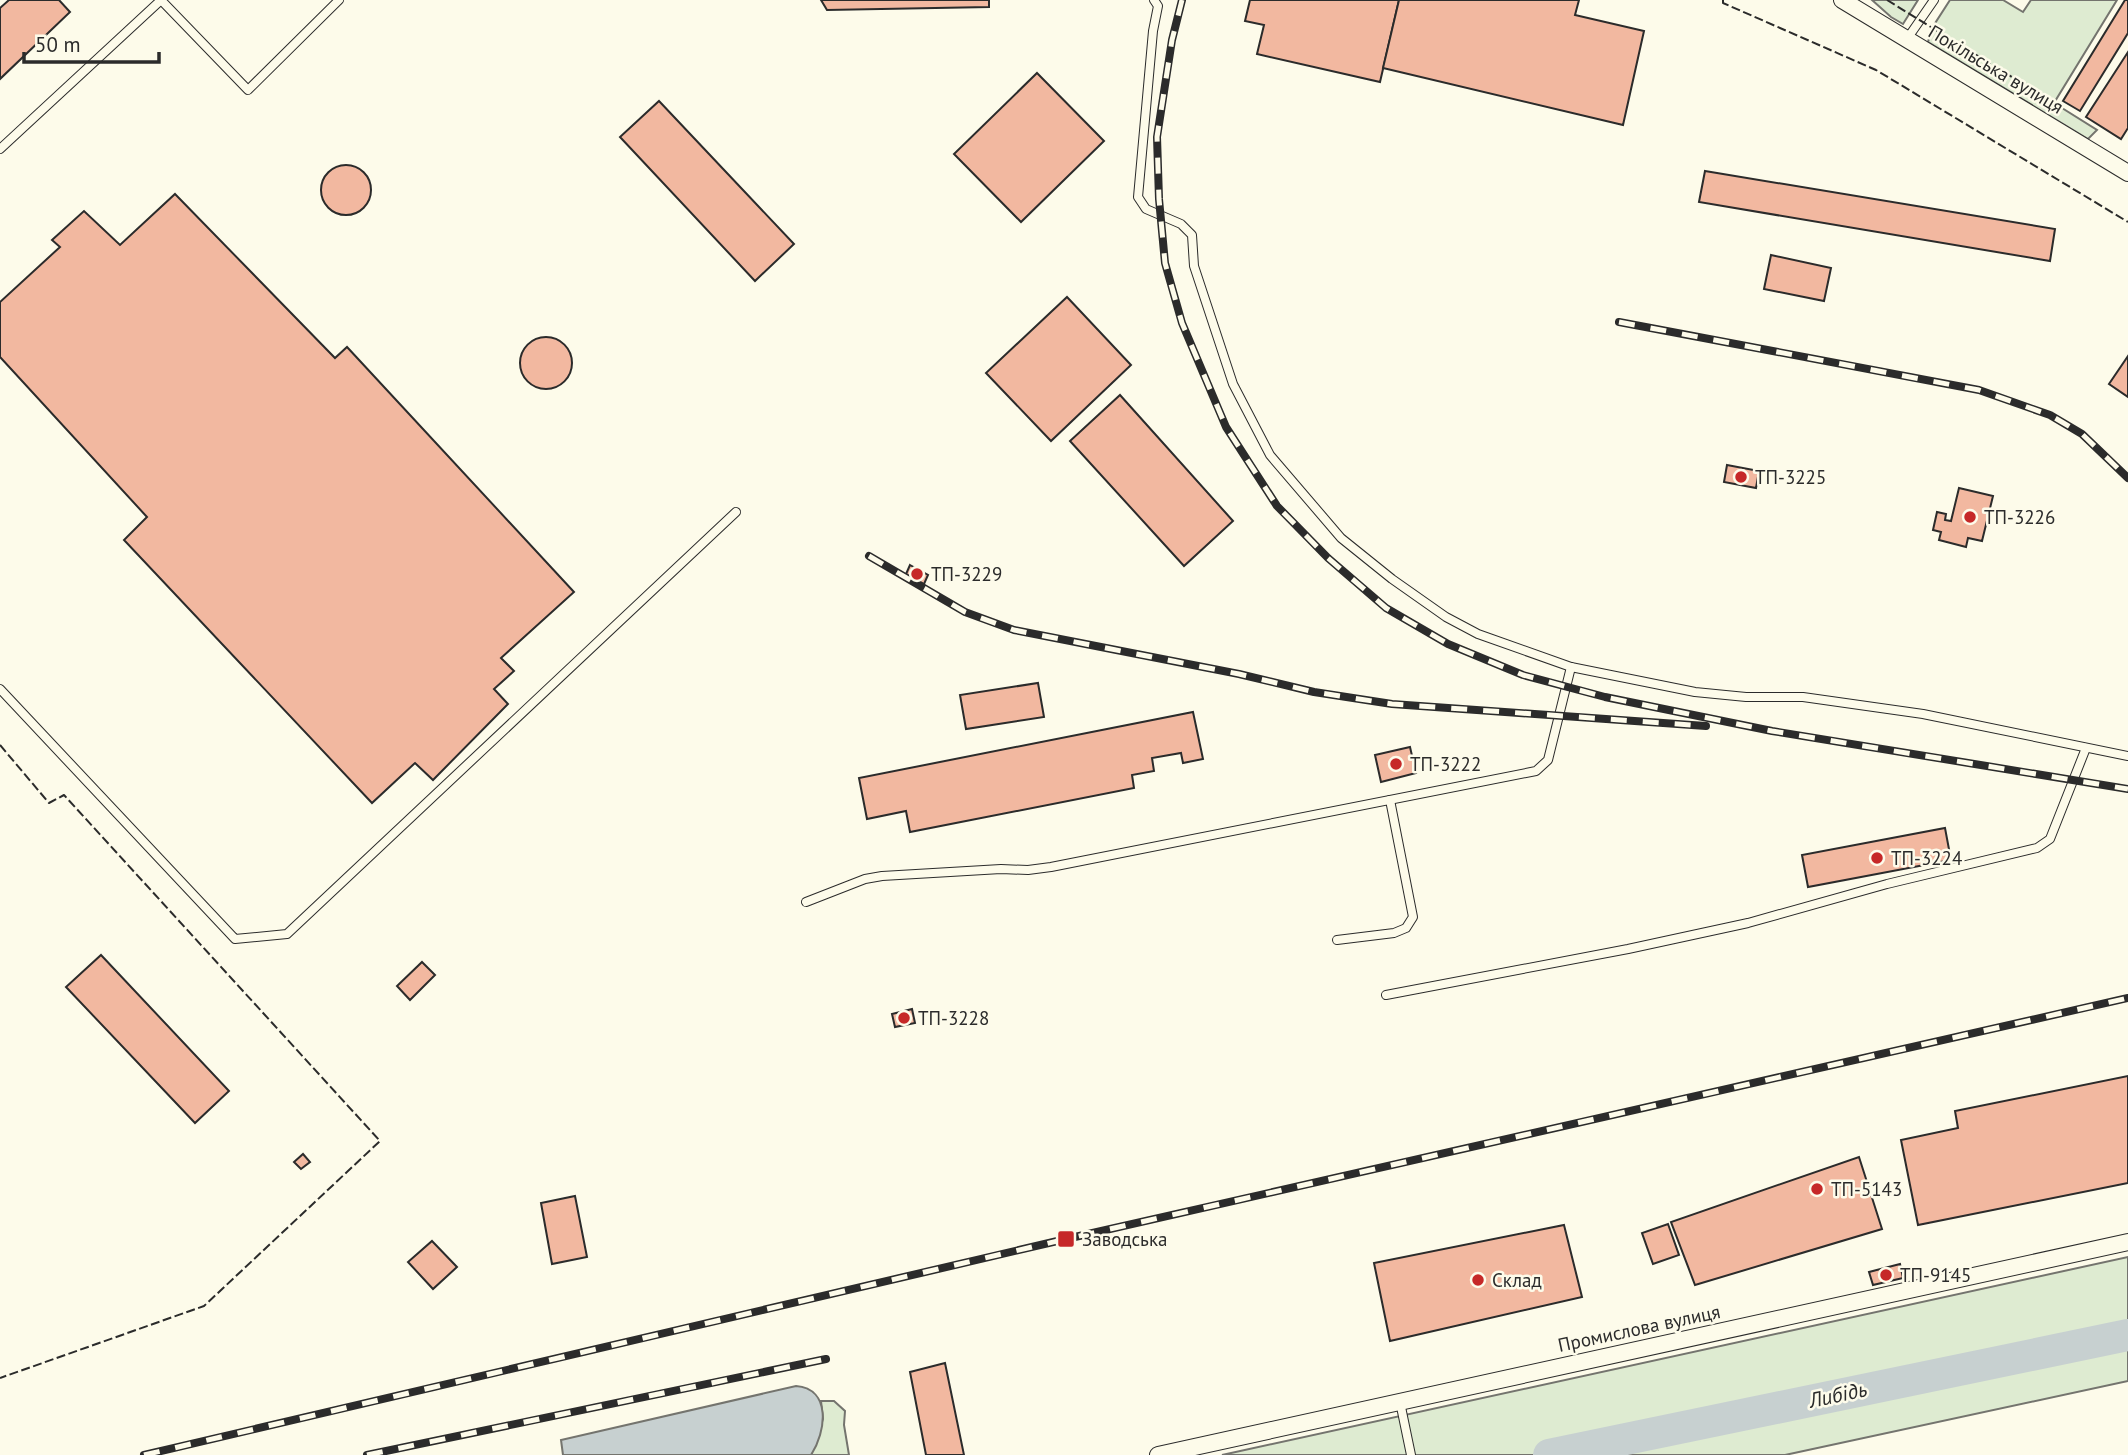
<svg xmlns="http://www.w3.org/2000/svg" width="2128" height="1455" font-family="'PT Sans',sans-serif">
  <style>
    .green { fill: #deebd1; stroke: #74746e; stroke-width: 2 }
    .water { fill: #c7d0d0; stroke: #74746e; stroke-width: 2 }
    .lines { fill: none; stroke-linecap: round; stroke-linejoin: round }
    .river { stroke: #c7d0d0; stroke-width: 32 }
    .building { fill: #f2b8a0; stroke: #2b2b2b; stroke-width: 2 }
    .service-casing { stroke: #2b2b2b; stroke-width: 10 }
    .minor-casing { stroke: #2b2b2b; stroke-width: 18 }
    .service { stroke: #fdfbea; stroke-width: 8 }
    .minor { stroke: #fdfbea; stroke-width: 16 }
    .rail-casing { stroke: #2b2b2b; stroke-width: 8 }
    .rail { stroke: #fdfbea; stroke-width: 5; stroke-dasharray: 16; stroke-linecap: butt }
    .fence { stroke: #2b2b2b; stroke-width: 2; stroke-dasharray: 9 3.5; stroke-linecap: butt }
    .poi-dot { fill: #c62828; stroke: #fdfbea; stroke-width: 2.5 }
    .labels { text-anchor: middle; stroke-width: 5; stroke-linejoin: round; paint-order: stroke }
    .street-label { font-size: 19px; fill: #2b2b2b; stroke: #fdfbea }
    .poi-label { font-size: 19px; fill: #2b2b2b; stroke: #fdfbea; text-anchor: start }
    .water-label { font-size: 21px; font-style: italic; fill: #2b2b2b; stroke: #fdfbea }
  </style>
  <rect width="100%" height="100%" fill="#fdfbea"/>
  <g class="green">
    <path d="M1872 0H1918L1903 24 1891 17Z"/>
    <path d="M1950 0H2003L2023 12 2031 0H2117L2054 103 2097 130 2088 139 1928 42 1932 28Z"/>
    <path d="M2128 1257V1381L1785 1455H1222Z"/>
    <path d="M821 1401H834L845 1411 844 1425 849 1455H811L823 1419Z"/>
  </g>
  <path class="water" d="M796 1386C832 1389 826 1432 811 1455H563L561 1440Z"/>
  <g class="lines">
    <path class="river" d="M1549 1455 2128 1335"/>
  </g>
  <g class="building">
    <path d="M9 0H59L70 12 0 79V8Z"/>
    <path d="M821 0H989V7L827 10Z"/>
    <path d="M1250 0H1399L1380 82 1257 54 1264 25 1245 21Z"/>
    <path d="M1399 0H1579L1575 15 1644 31 1623 125 1383 68Z"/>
    <path d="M2125 0H2128V33L2080 111 2063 101Z"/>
    <path d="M2128 52V128L2121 139 2086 117Z"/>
    <path d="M1037 73 1104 141 1021 222 954 154Z"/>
    <path d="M659 101 794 244 755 281 620 137Z"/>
    <circle cx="346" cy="190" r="25"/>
    <path d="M1705 171 2055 229 2050 261 1699 202Z"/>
    <path d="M175 194 335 358 347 347 574 592 501 658 514 671 494 689 508 704 433 780 415 763 372 803 124 540 147 517 0 357V302L60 247 52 240 84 211 120 245Z"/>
    <path d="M1771 255 1831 268 1824 301 1764 289Z"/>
    <path d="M1067 297 1131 365 1051 441 986 373Z"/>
    <circle cx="546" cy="363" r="26"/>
    <path d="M2128 356V397L2109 384Z"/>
    <path d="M1120 395 1233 521 1184 566 1070 441Z"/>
    <path d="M1727 465 1759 471 1756 488 1724 482Z"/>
    <path d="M1959 488 1993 496 1982 541 1968 538 1966 547 1939 540 1941 532 1933 530 1937 512 1946 514 1945 520 1951 521Z"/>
    <path d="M910 565 928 575 924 584 906 574Z"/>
    <path d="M1038 683 1044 717 966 729 960 695Z"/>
    <path d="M1193 712 1203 759 1183 763 1181 753 1152 758 1154 771 1132 775 1134 788 910 832 906 811 867 819 859 778Z"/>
    <path d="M1410 747 1416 773 1381 782 1375 755Z"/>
    <path d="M1945 828 1951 860 1808 887 1802 855Z"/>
    <path d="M101 955 229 1091 195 1123 66 987Z"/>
    <path d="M422 962 435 975 410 1000 397 986Z"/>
    <path d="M912 1009 915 1023 895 1027 892 1014Z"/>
    <path d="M2128 1076V1183L1918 1225 1901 1140 1958 1128 1955 1111Z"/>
    <path d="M303 1154 310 1162 301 1169 294 1162Z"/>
    <path d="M1859 1157 1882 1229 1695 1285 1671 1222Z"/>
    <path d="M575 1196 587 1257 552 1264 541 1203Z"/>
    <path d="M1668 1224 1679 1255 1653 1264 1642 1233Z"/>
    <path d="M1564 1225 1582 1297 1390 1341 1374 1263Z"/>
    <path d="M432 1241 457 1267 433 1289 408 1262Z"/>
    <path d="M1900 1264 1903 1278 1873 1285 1869 1272Z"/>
    <path d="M945 1363 964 1455H926L910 1372Z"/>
  </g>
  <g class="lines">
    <defs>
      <g id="service">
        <path d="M161 0 248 90 339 0"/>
        <path d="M1154 0 1158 6 1153 31 1138 197 1146 209 1181 224 1192 235 1194 266 1233 384 1270 455 1341 538 1392 579 1446 617 1478 634 1571 667 1695 692 1746 697H1803L1923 714 2128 756"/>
        <path d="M1907 39 1934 0"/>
        <path d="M0 149 161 0"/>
        <path d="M0 689 235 939 287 934 736 512"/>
        <path d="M806 902 865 879 882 876 1001 869 1028 870 1051 867 1536 771 1548 760 1571 667"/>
        <path d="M1337 940 1394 933 1406 928 1413 917 1390 800"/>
        <path d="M1386 995 1628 949 1748 923 1887 884 2037 848 2050 839 2086 748"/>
        <path d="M1400 1402 1411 1455"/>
      </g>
      <g id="minor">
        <path d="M1842 0 2128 173"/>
        <path d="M1158 1455 2128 1242"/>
      </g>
    </defs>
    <use href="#service" class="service-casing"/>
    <use href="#minor" class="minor-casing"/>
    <use href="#service" class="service"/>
    <use href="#minor" class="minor"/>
    <defs>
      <g id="rail">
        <path d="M1182 0 1172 40 1157 137 1159 199 1165 263 1182 323 1226 427 1277 506 1328 558 1386 608 1448 644 1523 675 1605 697 1772 731 2128 789"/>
        <path d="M1619 322 1979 390 2050 415 2082 434 2128 478"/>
        <path d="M869 556 965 612 1014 630 1239 674 1314 692 1392 704 1706 726"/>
        <path d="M144 1455 1066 1239 2128 998"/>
        <path d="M367 1455 826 1359"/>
      </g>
    </defs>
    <use href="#rail" class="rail-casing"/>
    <use href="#rail" class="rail"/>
    <g class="fence">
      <path d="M1723 0V3L1876 70 2128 222"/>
      <path d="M1887 0 2054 103"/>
      <path d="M0 745 49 803 64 795 380 1141 204 1306 0 1378"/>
    </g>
  </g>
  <g class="poi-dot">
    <circle cx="1741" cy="477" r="7"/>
    <circle cx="1970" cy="517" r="7"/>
    <circle cx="917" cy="574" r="7"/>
    <circle cx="1396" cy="764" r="7"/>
    <circle cx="1877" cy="858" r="7"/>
    <circle cx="904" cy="1018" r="7"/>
    <circle cx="1817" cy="1189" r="7"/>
    <rect x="1057" y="1230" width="18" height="18" rx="3.5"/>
    <circle cx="1886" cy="1275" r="7"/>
    <circle cx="1478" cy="1280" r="7"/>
  </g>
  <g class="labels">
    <g class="street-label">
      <text transform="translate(1996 69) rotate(31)" y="7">Покільська вулиця</text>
      <text transform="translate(1639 1328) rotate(-12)" y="7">Промислова вулиця</text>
    </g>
    <g class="poi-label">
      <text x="1755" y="484">ТП-3225</text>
      <text x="1984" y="524">ТП-3226</text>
      <text x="931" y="581">ТП-3229</text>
      <text x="1410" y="771">ТП-3222</text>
      <text x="1891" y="865">ТП-3224</text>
      <text x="918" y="1025">ТП-3228</text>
      <text x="1831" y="1196">ТП-5143</text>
      <text x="1082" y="1246">Заводська</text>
      <text x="1900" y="1282">ТП-9145</text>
      <text x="1492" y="1287">Склад</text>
    </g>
    <g class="water-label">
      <text transform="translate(1838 1395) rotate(-12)" y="7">Либідь</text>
    </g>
  </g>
  <path d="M24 52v10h135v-10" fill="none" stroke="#2b2b2b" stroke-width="3.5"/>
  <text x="35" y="52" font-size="21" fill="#2b2b2b" stroke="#fdfbea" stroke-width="5" paint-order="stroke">50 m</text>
</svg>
